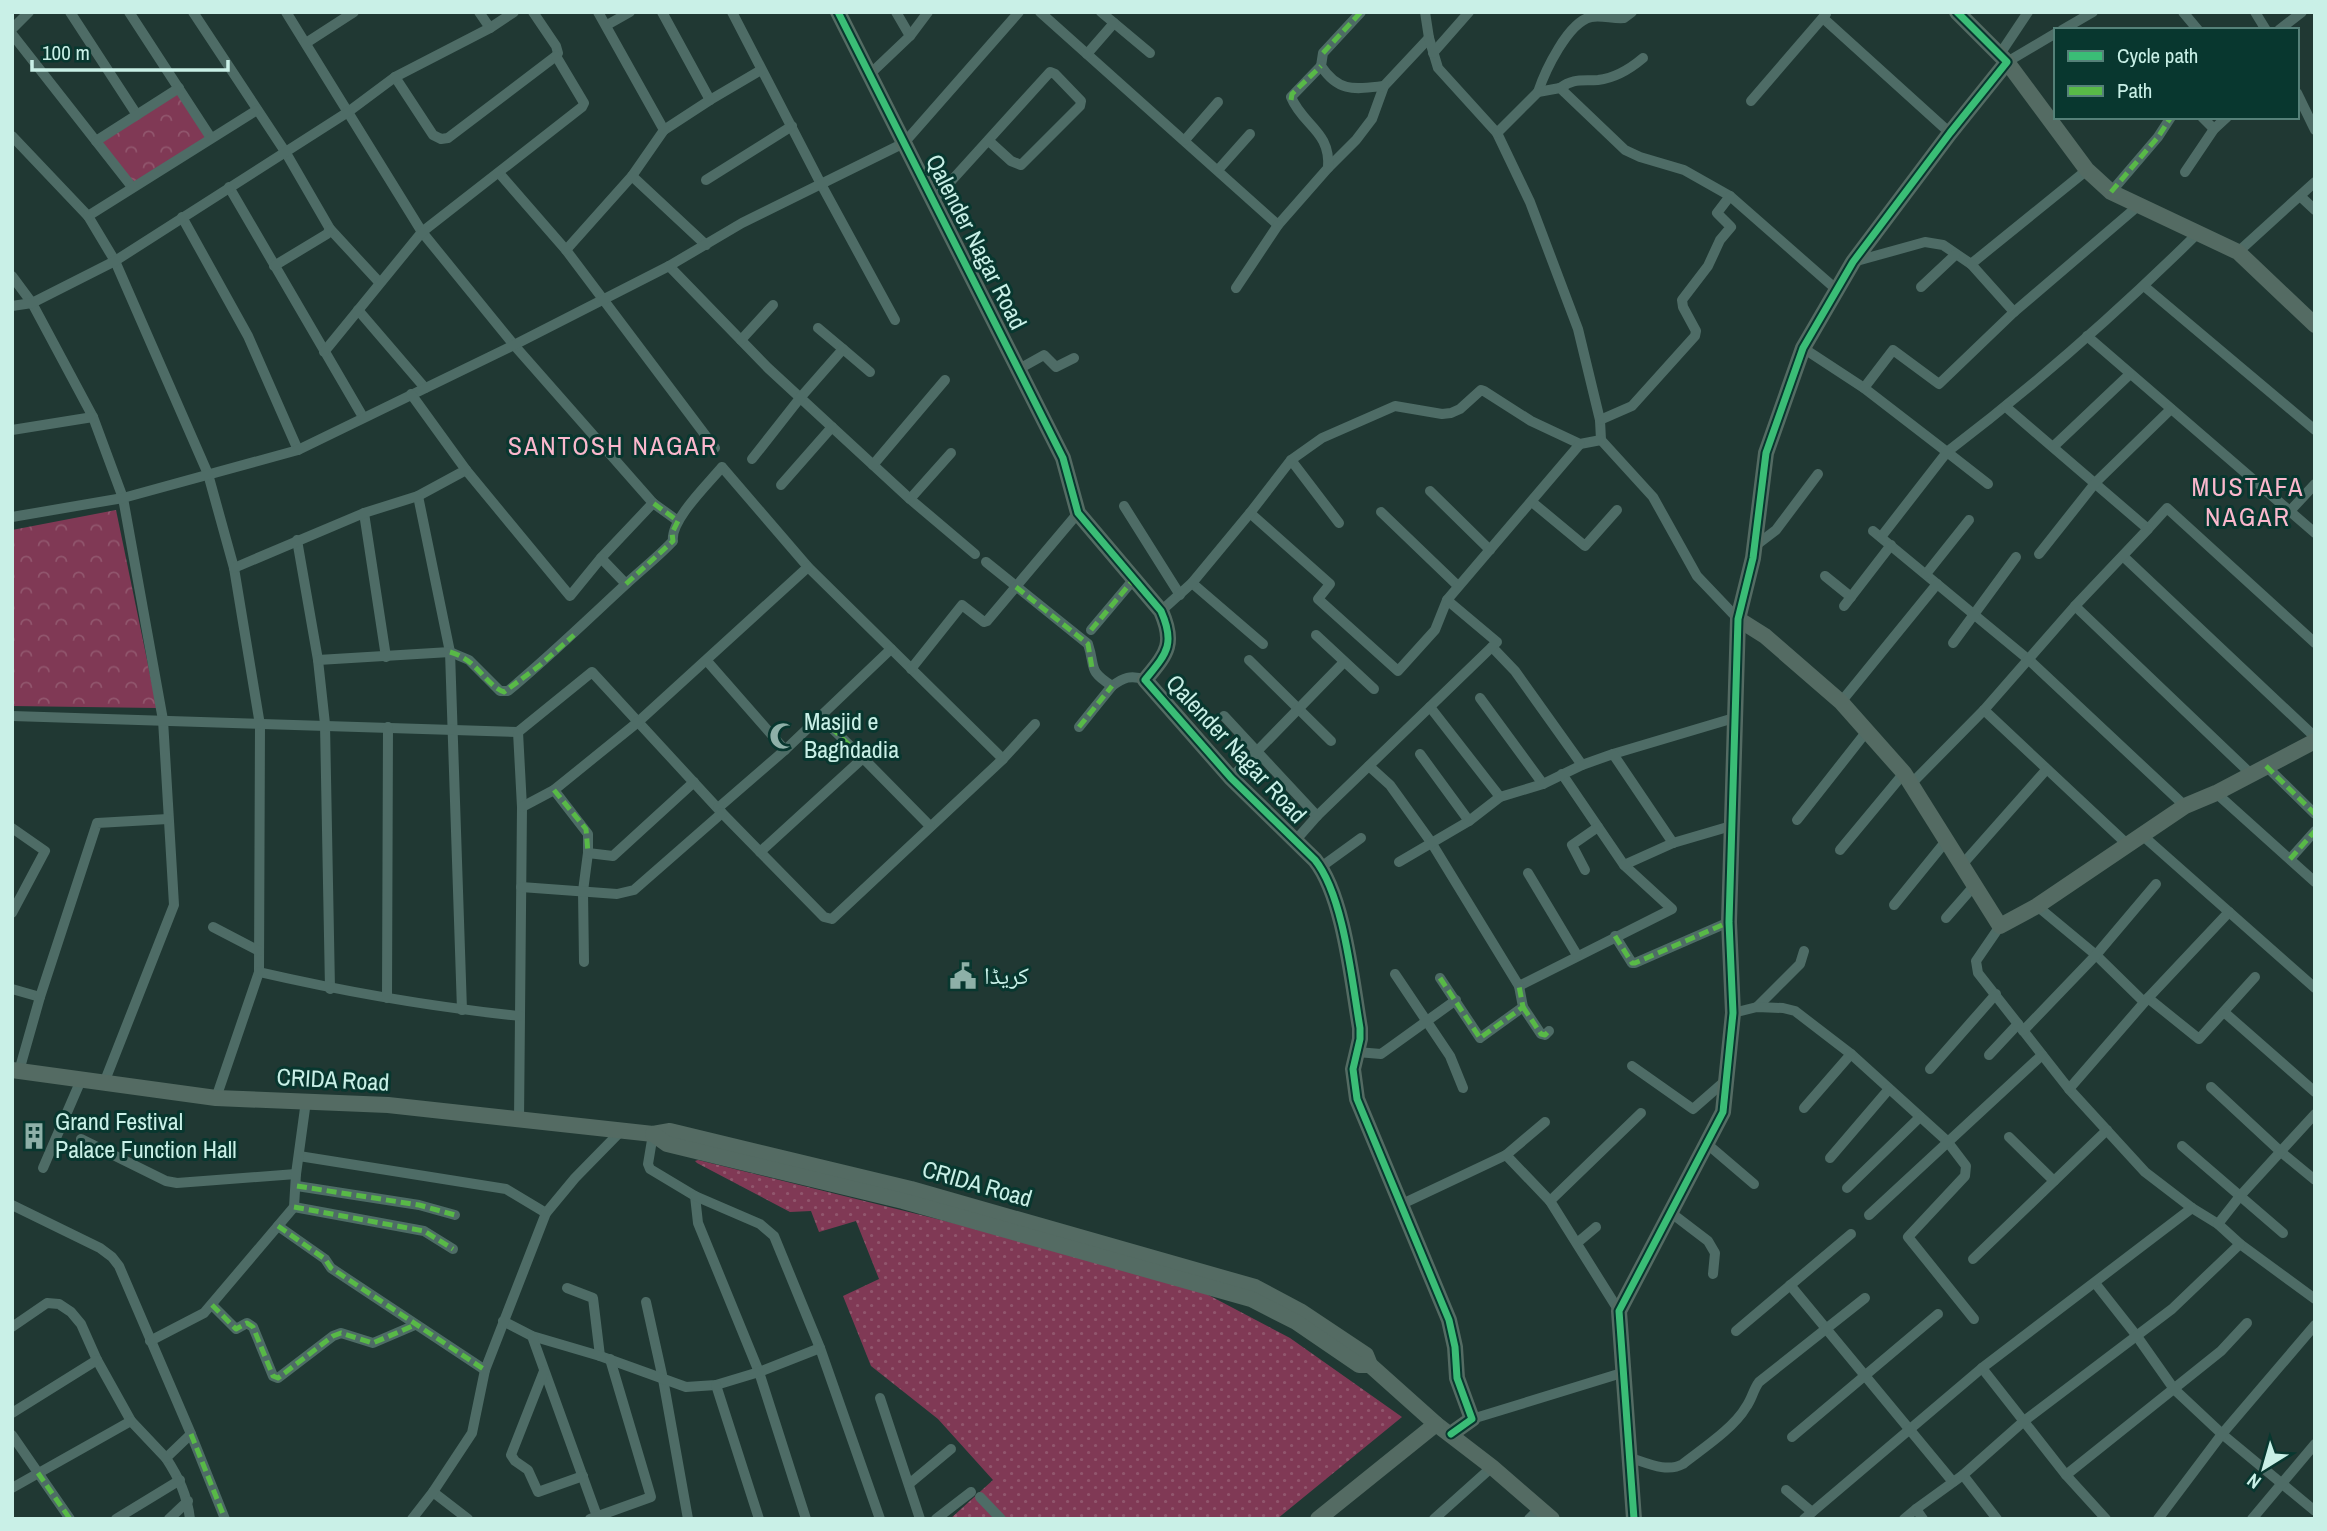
<svg xmlns="http://www.w3.org/2000/svg" width="2327" height="1531" font-family="'Archivo Narrow','Noto Naskh Arabic',sans-serif">
  <style>
    .grass { fill: url(#grass-dots) }
    .park { fill: url(#park-crowns) }
    .lines { fill: none; stroke-linecap: round; stroke-linejoin: round }
    .street { stroke: #4e6c66; stroke-width: 10 }
    .secondary { stroke: #546b63; stroke-width: 16 }
    .quiet { stroke: #58b947; stroke-width: 5; stroke-dasharray: 10 5; stroke-linecap: butt }
    .cycleway-casing { stroke: #08372f; stroke-width: 11 }
    .cycleway { stroke: #3abd76; stroke-width: 7 }
    .labels { text-anchor: middle; stroke-width: 6; stroke-linejoin: round; paint-order: stroke }
    .street-label { font-size: 24px; fill: #c9f0e7; stroke: #08372f }
    .poi-label { font-size: 24px; fill: #c9f0e7; stroke: #08372f; text-anchor: start }
    .neighbourhood-label { font-size: 26px; letter-spacing: 2px; fill: #fab8cd; stroke: #08372f }
  </style>
  <defs>
    <pattern id="grass-dots" width="8" height="8" patternUnits="userSpaceOnUse" patternTransform="scale(1.75)"><rect width="8" height="8" fill="#803955"/><path d="M2 2h.1M6 6h.1" fill="none" stroke="#91566d" stroke-width="1.8" stroke-linecap="round"/></pattern>
    <pattern id="park-crowns" width="20" height="18" patternUnits="userSpaceOnUse" patternTransform="scale(1.75)"><rect width="20" height="18" fill="#803955"/><path d="M2 6a3 3 0 1 1 6 0M12 15a3 3 0 1 1 6 0" fill="none" stroke="#91566d"/></pattern>
  </defs>
  <rect width="100%" height="100%" fill="#203833"/>
  <path class="grass" d="M698 1160 1010 1237 1197 1289 1290 1338 1402 1417 1277 1519H950L993 1480 938 1419 871 1366 843 1296 879 1279 856 1221 819 1232 811 1211 790 1212 697 1163 695 1161Z"/>
  <g class="park">
    <path d="M178 91 209 141 134 185 101 142Z"/>
    <path d="M116 510 157 708 12 706V530Z"/>
  </g>
  <g class="lines">
    <g class="street">
      <path d="M70 12 137 115"/>
      <path d="M129 12 211 138"/>
      <path d="M193 12 286 153 330 229 379 282"/>
      <path d="M286 12 422 232 514 345 653 503 678 521"/>
      <path d="M479 12 490 28"/>
      <path d="M662 12 710 100"/>
      <path d="M732 12 821 184 895 320"/>
      <path d="M896 12 910 36"/>
      <path d="M1040 12 1278 225 1328 168 1356 140 1372 119 1384 86 1429 38"/>
      <path d="M1101 12 1150 53"/>
      <path d="M1361 12 1323 53 1321 66C1339 93 1355 89 1384 86"/>
      <path d="M1425 12 1429 38 1438 68 1497 133 1530 202 1578 329 1600 420 1601 440 1653 497 1697 576 1738 619"/>
      <path d="M2183 12 2198 30"/>
      <path d="M2255 12 2266 30"/>
      <path d="M1823 18 1950 133"/>
      <path d="M607 25 630 12"/>
      <path d="M12 29 29 12"/>
      <path d="M2062 30 2093 12"/>
      <path d="M2279 30 2302 12"/>
      <path d="M12 34 132 187"/>
      <path d="M306 43 354 12"/>
      <path d="M1433 53 1469 12"/>
      <path d="M1087 54 1114 23"/>
      <path d="M2000 54 2028 12"/>
      <path d="M2007 62 2056 33"/>
      <path d="M1321 66 1291 97C1303 126 1331 131 1328 168"/>
      <path d="M869 75 910 36 928 12"/>
      <path d="M395 77 433 135 441 139 448 138 556 56 558 53 556 46 533 12"/>
      <path d="M1560 88C1573 78 1582 81 1598 80 1616 78 1630 69 1643 58"/>
      <path d="M1538 92C1545 71 1568 22 1591 17 1602 15 1613 19 1624 18L1632 12"/>
      <path d="M2297 93 2315 130"/>
      <path d="M1751 101 1826 14"/>
      <path d="M2202 117 2214 129"/>
      <path d="M664 130 710 100 761 70"/>
      <path d="M1497 133 1538 92 1560 88 1625 150 1640 157 1684 170 1730 196 1837 290"/>
      <path d="M12 136 88 216 115 261 208 474 234 568 260 725 259 972 216 1098"/>
      <path d="M1185 140 1218 102"/>
      <path d="M96 141 179 88"/>
      <path d="M1218 170 1250 134"/>
      <path d="M2185 172 2214 129 2227 117"/>
      <path d="M499 173 566 250 715 448"/>
      <path d="M632 176 706 245"/>
      <path d="M706 180 792 126"/>
      <path d="M229 187 363 417"/>
      <path d="M2111 192 2158 137 2171 117"/>
      <path d="M2300 196 2315 210"/>
      <path d="M933 201 1050 72 1055 74 1081 101 1080 106 1021 165 1011 161 989 141"/>
      <path d="M88 216 257 110"/>
      <path d="M182 217 248 336 298 450"/>
      <path d="M566 250 632 176 664 130 598 12"/>
      <path d="M2238 252 2315 182"/>
      <path d="M1853 262 1925 242 1943 245 1971 264 2087 170"/>
      <path d="M1971 264 2014 312"/>
      <path d="M274 266 327 234 330 229"/>
      <path d="M669 266 768 368 910 499 975 554"/>
      <path d="M12 276 32 303 93 417 123 498 163 720 174 905 104 1083"/>
      <path d="M2144 286 2315 430"/>
      <path d="M1921 287 1955 255"/>
      <path d="M1236 288 1278 225"/>
      <path d="M12 306 32 303 115 261 348 112 395 77 490 28 514 12"/>
      <path d="M358 310 425 388"/>
      <path d="M818 328 843 349"/>
      <path d="M2087 336 2315 533"/>
      <path d="M741 340 773 305"/>
      <path d="M1803 348 1864 388 1947 452C2035 385 2118 312 2197 234"/>
      <path d="M324 352 422 232 582 107 584 103 556 56"/>
      <path d="M1019 369 1044 355 1056 367 1074 358"/>
      <path d="M1864 388 1893 350 1939 384 2014 312 2138 206"/>
      <path d="M2006 407 2148 529 2167 508 2315 643"/>
      <path d="M1600 420 1632 406 1695 336 1696 331 1683 307 1682 300 1708 266 1720 240 1731 227 1717 213 1730 196"/>
      <path d="M12 430 93 417"/>
      <path d="M2054 446 2130 374"/>
      <path d="M752 459 800 398 843 349 870 372"/>
      <path d="M1291 460 1339 523"/>
      <path d="M873 465 945 380"/>
      <path d="M466 470 570 596 601 558 653 503"/>
      <path d="M781 485 832 427"/>
      <path d="M1430 491 1490 550"/>
      <path d="M418 496 450 652 462 1010"/>
      <path d="M910 499 951 453"/>
      <path d="M1532 502 1585 546 1617 510"/>
      <path d="M1124 506 1180 595"/>
      <path d="M2290 511 2315 484"/>
      <path d="M1381 512 1458 586"/>
      <path d="M364 513 386 657"/>
      <path d="M1250 513 1330 584 1318 599 1398 671 1435 630 1447 600"/>
      <path d="M12 517 123 498 298 450 514 345 669 266 742 223 904 143 1019 12"/>
      <path d="M1873 531 2029 660 2185 806"/>
      <path d="M1881 537 1947 452 1988 484"/>
      <path d="M297 540 318 660 325 724 330 989"/>
      <path d="M1755 546 1776 530 1818 474"/>
      <path d="M2039 554 2096 482 2171 409"/>
      <path d="M2124 557 2315 737"/>
      <path d="M601 558 626 584"/>
      <path d="M986 562 1088 644C1096 668 1087 670 1112 686 1123 678 1131 674 1145 680"/>
      <path d="M234 568 364 513 418 496 466 470 411 394"/>
      <path d="M1926 574 1969 520"/>
      <path d="M1825 576 1851 597"/>
      <path d="M1192 583 1263 644"/>
      <path d="M1844 606 1891 545"/>
      <path d="M2075 606 2251 774"/>
      <path d="M1161 611 1192 583 1250 513 1291 460 1322 438 1395 406 1442 414 1451 413 1460 409 1481 390 1484 391 1531 421 1580 444 1601 440"/>
      <path d="M1091 630 1134 579"/>
      <path d="M1316 635 1374 689"/>
      <path d="M1953 643 2016 557"/>
      <path d="M1492 647 1515 671 1582 765"/>
      <path d="M318 660 450 652 469 660 500 691H508C549 657 586 621 625 585 641 570 658 557 673 541 670 520 709 483 722 467L808 567 1003 759"/>
      <path d="M1249 660 1331 741"/>
      <path d="M707 661 785 750"/>
      <path d="M911 669 962 605 984 622 987 621 1078 513"/>
      <path d="M1480 698 1543 784"/>
      <path d="M1841 702 1937 584"/>
      <path d="M1430 707 1500 797"/>
      <path d="M1984 710 2128 845"/>
      <path d="M12 716 518 732 592 672 722 813 824 917 832 919 1003 759 1035 724"/>
      <path d="M1224 716 1317 816"/>
      <path d="M820 717 863 758"/>
      <path d="M1079 727 1112 686"/>
      <path d="M518 732 522 807 519 1120"/>
      <path d="M1420 754 1469 821"/>
      <path d="M1613 754 1734 718"/>
      <path d="M1369 766 1390 785 1431 842 1519 986 1672 909 1624 865 1562 774"/>
      <path d="M2266 766 2315 814"/>
      <path d="M1231 778 1344 662"/>
      <path d="M1912 783 1984 710 2075 606 2148 529"/>
      <path d="M554 790 588 834V853L583 891 584 962"/>
      <path d="M2216 793 2315 882"/>
      <path d="M522 807 554 790 638 722 808 567"/>
      <path d="M718 808 785 750 891 649"/>
      <path d="M1797 820 1867 731"/>
      <path d="M12 828 45 851 12 913"/>
      <path d="M2142 835 2315 988"/>
      <path d="M1295 841 1317 816 1497 642 1447 600 1580 444"/>
      <path d="M1840 850 1904 773"/>
      <path d="M760 852 863 758 930 826"/>
      <path d="M588 853 613 856 694 782"/>
      <path d="M2290 859 2315 831"/>
      <path d="M1399 862 1469 821 1500 797 1543 784 1582 765 1613 754 1673 843"/>
      <path d="M1624 865 1673 843 1731 826"/>
      <path d="M1961 866 2046 770"/>
      <path d="M1321 867 1361 838"/>
      <path d="M1585 870 1572 845 1598 827"/>
      <path d="M1528 873 1577 955"/>
      <path d="M521 887 617 894 634 890 722 813"/>
      <path d="M1894 905 1946 841"/>
      <path d="M2037 906 2096 955 2144 1002"/>
      <path d="M1946 918 1974 886"/>
      <path d="M2000 926 1976 961 1978 973 2069 1089 2145 1172 2192 1208 2218 1224 2240 1244 2315 1299"/>
      <path d="M213 927 259 951"/>
      <path d="M1615 936 1632 963H1635L1729 922"/>
      <path d="M259 972C346 992 432 1007 520 1016"/>
      <path d="M1395 974 1450 1056 1463 1088"/>
      <path d="M1440 978 1480 1038 1523 1007 1519 986"/>
      <path d="M12 989 40 997"/>
      <path d="M387 998 388 727"/>
      <path d="M2148 998 2199 1039 2255 977"/>
      <path d="M1523 1007 1541 1034 1545 1035 1549 1031"/>
      <path d="M1757 1007 1800 964 1804 951"/>
      <path d="M2224 1012 2315 1092"/>
      <path d="M1733 1013 1757 1007 1783 1008 1795 1011 1851 1054 1947 1141 1966 1166 1965 1176 1908 1237 1974 1319"/>
      <path d="M2023 1031 2096 955 2156 884"/>
      <path d="M1357 1052 1381 1054 1456 1000"/>
      <path d="M1989 1055 2018 1024"/>
      <path d="M1632 1066 1693 1109 1725 1081"/>
      <path d="M1930 1069 1996 994"/>
      <path d="M19 1071 40 997 97 823 168 819"/>
      <path d="M2211 1087 2281 1152 2315 1180"/>
      <path d="M2069 1089 2148 998 2229 912"/>
      <path d="M1804 1108 1851 1054"/>
      <path d="M653 1134 648 1164 650 1169 695 1196 698 1223 759 1372 806 1519"/>
      <path d="M2009 1137 2054 1181"/>
      <path d="M81 1139 166 1181 177 1183 296 1174"/>
      <path d="M1706 1143 1754 1184"/>
      <path d="M2182 1146 2283 1233"/>
      <path d="M1506 1155 1550 1201"/>
      <path d="M299 1156 506 1189 546 1213"/>
      <path d="M1830 1158 1889 1089"/>
      <path d="M43 1168 81 1080"/>
      <path d="M297 1186 419 1205 455 1215"/>
      <path d="M1847 1188 1920 1117"/>
      <path d="M695 1196 760 1224 774 1236 820 1348 880 1519"/>
      <path d="M12 1205 100 1248 112 1257 119 1266 191 1434 166 1458C179 1478 187 1495 190 1519"/>
      <path d="M1400 1205 1506 1155 1545 1122"/>
      <path d="M294 1207 424 1231 453 1249"/>
      <path d="M1670 1212 1708 1241 1715 1253 1713 1274"/>
      <path d="M1869 1215 2042 1055"/>
      <path d="M2218 1224 2240 1196 2315 1114"/>
      <path d="M278 1226 325 1259 331 1268 485 1370"/>
      <path d="M1577 1243 1596 1227"/>
      <path d="M1973 1259 2107 1130"/>
      <path d="M2095 1283 2136 1335 2174 1389 2222 1434 2315 1511"/>
      <path d="M1790 1285 1953 1482"/>
      <path d="M567 1288 593 1298 600 1356"/>
      <path d="M646 1302 663 1379 688 1519"/>
      <path d="M212 1305 236 1329 247 1323 253 1327 273 1376 278 1378 333 1336 341 1333 373 1343 415 1325"/>
      <path d="M1619 1311 1550 1201 1641 1113"/>
      <path d="M503 1321 532 1336 600 1356 686 1387 716 1385 759 1372 820 1348"/>
      <path d="M12 1327 47 1303 59 1304 71 1312 81 1324 97 1360 131 1421 166 1458"/>
      <path d="M1736 1331 1851 1234"/>
      <path d="M532 1336 598 1519"/>
      <path d="M150 1341 204 1313 294 1207 296 1174 306 1101"/>
      <path d="M1982 1368 2066 1475 2106 1519"/>
      <path d="M544 1371 511 1455 515 1461 528 1470 538 1492 583 1476"/>
      <path d="M716 1385 759 1519"/>
      <path d="M880 1398 920 1519"/>
      <path d="M12 1413 97 1360"/>
      <path d="M1472 1419 1625 1372"/>
      <path d="M191 1434 225 1519"/>
      <path d="M12 1435 70 1519"/>
      <path d="M1792 1437 1938 1314"/>
      <path d="M1631 1458C1647 1463 1667 1473 1683 1464 1702 1449 1734 1428 1746 1407 1752 1399 1753 1390 1759 1382L1865 1298"/>
      <path d="M1963 1475 1997 1519"/>
      <path d="M2066 1475 2221 1351 2247 1323"/>
      <path d="M909 1484 951 1449"/>
      <path d="M12 1488 131 1421"/>
      <path d="M1786 1490 1812 1512"/>
      <path d="M433 1492 468 1519"/>
      <path d="M980 1497 1001 1519"/>
      <path d="M116 1519 180 1480"/>
      <path d="M169 1519 188 1501"/>
      <path d="M412 1519 433 1492 472 1433 485 1370 546 1213 575 1178 622 1130"/>
      <path d="M590 1519 651 1497 610 1359"/>
      <path d="M936 1519 971 1492"/>
      <path d="M1434 1519 1492 1467"/>
      <path d="M1529 1519 1540 1508"/>
      <path d="M1804 1519 1982 1368 2192 1208"/>
      <path d="M1904 1519 1916 1509"/>
      <path d="M1923 1519 1916 1509 1963 1475 2024 1421 2172 1309 2240 1244"/>
      <path d="M2158 1519 2222 1434 2315 1325"/>
      <path d="M2252 1519 2315 1444"/>
    </g>
    <g class="secondary">
      <path d="M838 12 1063 458 1078 513 1161 611C1176 645 1166 654 1145 680L1231 778 1315 860C1344 896 1352 982 1360 1028V1039L1353 1069 1357 1099 1449 1320 1455 1347 1457 1378 1472 1419 1451 1434"/>
      <path d="M2007 62 2087 170 2111 192 2238 252 2315 325"/>
      <path d="M1738 619 1765 636 1841 702 1904 773 2000 926 2037 906 2185 806 2216 793 2315 741"/>
      <path d="M12 1070 216 1098 388 1105 653 1134 670 1131 911 1189 1255 1287 1300 1311 1366 1355 1370 1365 1436 1424 1492 1467 1552 1519"/>
      <path d="M653 1134 667 1144 903 1201 1251 1299 1296 1322 1359 1365H1370"/>
      <path d="M1318 1519 1436 1424"/>
      <path d="M1634 1519 1619 1311 1723 1112 1733 1013 1729 922 1738 619 1753 558 1766 453 1803 348 1853 262 1950 133 2007 62 1957 12"/>
    </g>
    <g class="quiet">
      <path d="M1323 53 1361 12"/>
      <path d="M1291 100 1292 94 1321 66"/>
      <path d="M2111 192 2158 137 2171 117"/>
      <path d="M626 584 673 541 672 533 678 521 653 503"/>
      <path d="M1016 587 1088 644 1092 668"/>
      <path d="M1091 630 1134 579"/>
      <path d="M450 652C478 660 484 684 504 692L539 666 574 635"/>
      <path d="M820 717 863 758"/>
      <path d="M1079 727 1112 686"/>
      <path d="M2266 766 2315 814"/>
      <path d="M554 790 586 829 588 853"/>
      <path d="M2290 859 2315 831"/>
      <path d="M1615 936 1632 963H1635L1729 922"/>
      <path d="M1440 978 1480 1038 1523 1007 1519 986"/>
      <path d="M1523 1007 1541 1034 1545 1035 1549 1031"/>
      <path d="M297 1186 419 1205 455 1215"/>
      <path d="M294 1207 424 1231 453 1249"/>
      <path d="M278 1226 325 1259 331 1268 485 1370"/>
      <path d="M212 1305 236 1329 247 1323 253 1327 273 1376 278 1378 333 1336 341 1333 373 1343 415 1325"/>
      <path d="M191 1434 225 1519"/>
      <path d="M38 1473 70 1519"/>
    </g>
    <defs>
      <g id="cycleway">
        <path d="M838 12 1063 458 1078 513 1161 611C1176 645 1166 654 1145 680L1231 778 1315 860C1344 896 1352 982 1360 1028V1039L1353 1069 1357 1099 1449 1320 1455 1347 1457 1378 1472 1419 1451 1434"/>
        <path d="M1634 1519 1619 1311 1723 1112 1733 1013 1729 922 1738 619 1753 558 1766 453 1803 348 1853 262 1950 133 2007 62 1957 12"/>
      </g>
    </defs>
    <use href="#cycleway" class="cycleway-casing"/>
    <use href="#cycleway" class="cycleway"/>
  </g>
  <defs>
    <symbol id="mosque-bare" viewBox="-9 -9 18 18"><path d="M3.5-4.9A6 6 0 1 0 3.5 4.9A5 5 0 1 1 3.5-4.9Z" fill="#8eb0a8" stroke="#08372f" stroke-width="2.5" paint-order="stroke"/></symbol>
    <symbol id="civic-bare" viewBox="-9 -9 18 18"><path d="M-.6-6.5H3V-4.5H.6V-3L4-1V1h2V6H-6V1h2V-1L-.6-3ZM-1.2 2.5V6h2.4V2.5Z" fill="#8eb0a8" stroke="#08372f" stroke-width="2.5" paint-order="stroke"/></symbol>
    <symbol id="building-bare" viewBox="-9 -9 18 18"><path d="M-4-6H4V6H1V3H-1V6H-4ZM-2.5-4.3h1.7v1.8h-1.7ZM.8-4.3h1.7v1.8H.8ZM-2.5-1h1.7V.8h-1.7ZM.8-1h1.7V.8H.8Z" fill="#8eb0a8" stroke="#08372f" stroke-width="2.5" paint-order="stroke"/></symbol>
  </defs>
  <g fill-rule="evenodd">
    <use href="#mosque-bare" x="764" y="717" width="38" height="38"/>
    <use href="#civic-bare" x="944" y="957" width="38" height="38"/>
    <use href="#building-bare" x="15" y="1117" width="38" height="38"/>
  </g>
  <g class="labels">
    <g class="street-label">
      <text transform="translate(976 242) rotate(63)" y="8">Qalender Nagar Road</text>
      <text transform="translate(1236 749) rotate(47)" y="8">Qalender Nagar Road</text>
      <text transform="translate(333 1080) rotate(3)" y="8">CRIDA Road</text>
      <text transform="translate(977 1184) rotate(16)" y="8">CRIDA Road</text>
    </g>
    <g class="poi-label">
      <text x="804" y="730">Masjid e<tspan x="804" dy="28">Baghdadia</tspan></text>
      <text x="984" y="984">کریڈا</text>
      <text x="55" y="1130">Grand Festival<tspan x="55" dy="28">Palace Function Hall</tspan></text>
    </g>
    <g class="neighbourhood-label">
      <text x="613" y="455">SANTOSH NAGAR</text>
      <text x="2248" y="496">MUSTAFA<tspan x="2248" dy="30">NAGAR</tspan></text>
    </g>
  </g>
  <rect width="2327" height="1531" fill="none" stroke="#c9f0e7" stroke-width="28"/>
  <rect x="2054" y="28" width="245" height="91" fill="#08372f" stroke="#558179" stroke-width="2"/>
  <rect x="2068" y="51" width="35" height="10" fill="#3abd76" stroke="#558179" stroke-width="2"/>
  <text x="2117" y="63" font-size="21" fill="#c9f0e7">Cycle path</text>
  <rect x="2068" y="86" width="35" height="10" fill="#58b947" stroke="#558179" stroke-width="2"/>
  <text x="2117" y="98" font-size="21" fill="#c9f0e7">Path</text>
  <g transform="translate(2264 1468) rotate(217)" stroke="#08372f" stroke-width="5" paint-order="stroke">
  <path d="M0-5L12 26L0 18L-12 26Z" fill="#c9f0e7"/>
  <text y="-10" font-size="19" font-weight="bold" text-anchor="middle" fill="#c9f0e7">N</text>
  </g>
  <path d="M32 60v10h196v-10" fill="none" stroke="#c9f0e7" stroke-width="3.5"/>
  <text x="42" y="60" font-size="21" fill="#c9f0e7" stroke="#08372f" stroke-width="5" paint-order="stroke">100 m</text>
</svg>
